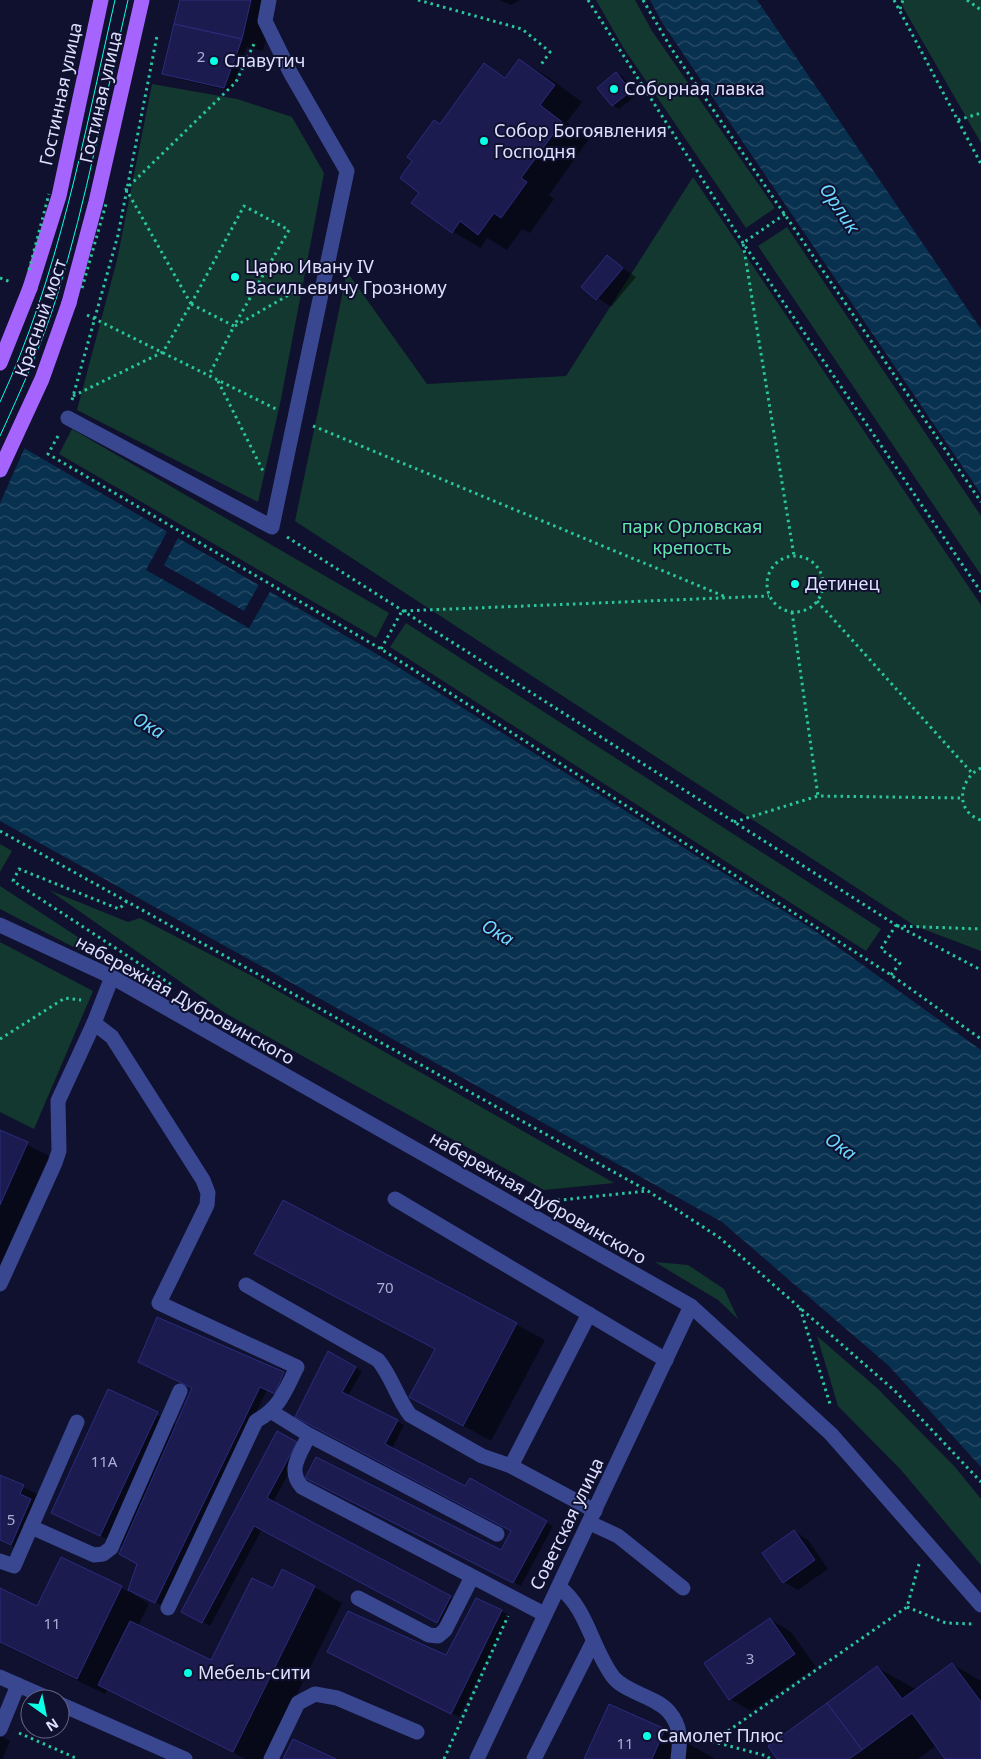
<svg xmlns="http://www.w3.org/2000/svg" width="981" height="1759" font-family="'Noto Sans',sans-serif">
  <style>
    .green { fill: #13382f }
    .water { fill: url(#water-waves) }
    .pier { fill: #10112e }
    .shadow { fill: #0007 }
    .building { fill: #1b1b50; stroke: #2b2c7e }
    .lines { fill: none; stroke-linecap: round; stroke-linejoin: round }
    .path { stroke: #29c79e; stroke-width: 3; stroke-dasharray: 2.5 4; stroke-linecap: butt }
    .minor { stroke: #384790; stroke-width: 15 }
    .major { stroke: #a664ff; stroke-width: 15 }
    .tram { stroke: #09ffe6; stroke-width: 1 }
    .path-bridge { stroke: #29c79e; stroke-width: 3; stroke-dasharray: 2.5 4; stroke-linecap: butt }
    .major-bridge { stroke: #a664ff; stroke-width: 15 }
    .poi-dot { fill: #09ffe6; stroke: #10112e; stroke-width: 2 }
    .labels { text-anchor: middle; stroke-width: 4; stroke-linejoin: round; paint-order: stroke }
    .number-label { font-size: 15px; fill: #acafd3 }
    .poi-label { font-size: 18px; fill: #dde0ff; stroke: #10112e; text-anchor: start }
    .street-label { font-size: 18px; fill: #dde0ff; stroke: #10112e }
    .park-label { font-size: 18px; fill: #60e8ab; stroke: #10112e }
    .water-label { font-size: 19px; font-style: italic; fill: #6bd8ff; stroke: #10112e }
  </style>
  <defs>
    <pattern id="water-waves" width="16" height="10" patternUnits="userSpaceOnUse" patternTransform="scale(1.25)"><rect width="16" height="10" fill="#08304f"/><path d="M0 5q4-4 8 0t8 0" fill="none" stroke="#2c4e69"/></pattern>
  </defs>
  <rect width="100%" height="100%" fill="#10112e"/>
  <g class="green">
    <path d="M596 0H635L652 31 775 208 746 228 623 47Z"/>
    <path d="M900 0H981V143L904 9Z"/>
    <path d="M152 84 237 99 292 117 324 173 281 399 258 502 77 410 117 260Z"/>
    <path d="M693 177 981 605V951L915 926 295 521 347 272 427 384 566 376Z"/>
    <path d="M787 227 981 516V575L758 246Z"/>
    <path d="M72 429 389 613 376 638 59 454Z"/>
    <path d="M406 623 881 929 866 951 390 647Z"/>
    <path d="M0 844 12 851 0 872Z"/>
    <path d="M0 886 168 996 0 909Z"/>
    <path d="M49 890 128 922 140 918 252 976 614 1183 544 1190 225 1013Z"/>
    <path d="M0 942 93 991 34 1129 0 1112Z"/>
    <path d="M655 1262 688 1265 724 1289 738 1319 718 1300Z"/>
    <path d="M817 1336 878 1389 955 1467 981 1499V1565L902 1471 838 1406Z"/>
  </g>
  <g class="water">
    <path d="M650 0H757L981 329V494L663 24Z"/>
    <path d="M0 434 387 660 814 930 981 1050V1467L889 1366 722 1222 0 821Z"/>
  </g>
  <g class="pier">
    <path d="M0 431 26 445 0 503Z"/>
    <path d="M168 530 179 536 164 565 244 611 260 583 271 590 249 628 146 570Z"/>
  </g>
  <g class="shadow">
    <path d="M181 0H275L263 51 247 47 231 91 170 77 163 74Z"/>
    <path d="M499 0H520L511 5Z"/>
    <path d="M520 61 548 77 582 102 567 122 589 139 549 195 554 199 530 233 522 229 507 250 487 238 481 248 453 232 421 193 441 125 485 65 507 78Z"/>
    <path d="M616 73 623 77 637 95 619 109 613 105Z"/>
    <path d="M607 257 636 277 611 307 582 287Z"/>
    <path d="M0 1131 49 1156 0 1265Z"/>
    <path d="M283 1201 545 1340 491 1441 411 1397 436 1350 256 1253Z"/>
    <path d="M158 1318 291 1377 283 1397 267 1390 163 1606 135 1592 131 1593 149 1604 138 1626 212 1662 273 1589 314 1587 342 1603 265 1759H246L108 1689 105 1694 0 1643V1590L38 1608 121 1588 129 1592 139 1563 123 1547 52 1512 109 1391 177 1425 193 1388Z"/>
    <path d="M329 1352 362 1371 348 1396 404 1425 392 1449 465 1487 471 1480 553 1526 521 1586 314 1481 502 1552 512 1531 303 1421Z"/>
    <path d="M277 1433 303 1447 273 1502 457 1601 444 1626 262 1529 210 1626 182 1612Z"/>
    <path d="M0 1476 37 1494 26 1552 0 1541Z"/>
    <path d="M794 1531 808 1540 828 1569 798 1590 784 1582Z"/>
    <path d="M476 1599 509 1615 459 1717 335 1656H447Z"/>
    <path d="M770 1619 791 1632 816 1667 751 1711 730 1699Z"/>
    <path d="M952 1664 981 1681V1759H947L937 1745 918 1759H779L878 1668 917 1690Z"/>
    <path d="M610 1705 665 1730 715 1759H585Z"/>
    <path d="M0 1735 10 1741 3 1758 5 1759H0Z"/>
  </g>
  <g class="building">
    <path d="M180 0H251L242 39 174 24Z"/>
    <path d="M174 24 242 39 224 88 162 74Z"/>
    <path d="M519 59 555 85 540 105 562 122 521 178 527 182 501 218 494 213 478 235 460 221 452 233 411 203 419 193 400 178 412 161 407 157 434 120 440 124 484 63 505 78Z"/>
    <path d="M616 72 631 91 612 106 597 88Z"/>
    <path d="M607 255 623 268 596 300 581 287Z"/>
    <path d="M0 1130 28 1142 0 1205Z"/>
    <path d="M283 1200 517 1323 463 1426 409 1397 435 1349 254 1254Z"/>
    <path d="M157 1317 284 1372 275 1394 260 1387 155 1603 128 1590 137 1564 119 1554 192 1388 138 1362Z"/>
    <path d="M328 1351 356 1367 342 1392 398 1420 385 1444 465 1486 470 1478 547 1521 513 1583 305 1478 316 1457 501 1550 511 1531 295 1417Z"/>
    <path d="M108 1389 158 1412 100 1536 51 1513Z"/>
    <path d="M277 1431 297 1442 267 1498 451 1596 437 1623 254 1526 202 1623 181 1612Z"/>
    <path d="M0 1475 24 1485 20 1494 31 1499 11 1545 0 1540Z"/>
    <path d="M794 1530 815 1560 783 1583 762 1553Z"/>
    <path d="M61 1557 122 1586 77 1679 0 1642V1588L37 1606Z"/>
    <path d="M282 1569 315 1586 233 1752 98 1685 130 1621 211 1660 252 1578 273 1588Z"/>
    <path d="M476 1598 502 1610 451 1714 327 1652 348 1611 446 1655Z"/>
    <path d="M770 1618 795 1654 729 1700 704 1663Z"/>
    <path d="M952 1663 981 1702V1759H945L912 1713 862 1750 827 1703 877 1666 902 1699Z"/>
    <path d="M827 1703 862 1750 849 1759H777L768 1746Z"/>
    <path d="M609 1704 665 1729 652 1759H584Z"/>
    <path d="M293 1739 336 1759H283Z"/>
  </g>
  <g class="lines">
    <g class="path">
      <path d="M418 0 522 29 550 52 540 66"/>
      <path d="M588 0 743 243 981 592"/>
      <path d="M643 0 671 48 981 502"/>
      <path d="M894 0 981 164"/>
      <path d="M967 0 981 10"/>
      <path d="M900 9 903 0"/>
      <path d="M958 120 981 113"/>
      <path d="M785 214 743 243 794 556"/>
      <path d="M0 278 11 282"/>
      <path d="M191 304 126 189 236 82 254 44"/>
      <path d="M191 304 244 206 289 230 234 326"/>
      <path d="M87 315 276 409"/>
      <path d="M235 326 301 288"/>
      <path d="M218 381 263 471"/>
      <path d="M73 396 163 352 191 304 234 326 209 375"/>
      <path d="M72 400 118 235 157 36"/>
      <path d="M313 426 726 597"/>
      <path d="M58 436 48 454 381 649 891 975 981 1039"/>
      <path d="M287 537 896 925 981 970"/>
      <circle cx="795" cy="584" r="28"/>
      <path d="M817 601 972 773"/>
      <path d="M792 612 818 796"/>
      <path d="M381 649 402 611 769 596"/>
      <path d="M981 768C959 778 954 812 981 820"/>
      <path d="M734 822 818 796 962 798"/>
      <path d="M0 831 648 1191 720 1238 895 1391 981 1482"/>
      <path d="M127 901 119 909 19 869 13 881 172 985"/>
      <path d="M897 926 981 929"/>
      <path d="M891 975 900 963 881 949 896 925"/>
      <path d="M0 1039 65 998 81 1000"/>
      <path d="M551 1201 647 1191"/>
      <path d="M800 1308 830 1404"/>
      <path d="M907 1607 946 1623 973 1624"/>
      <path d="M19 1733 78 1759"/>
      <path d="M699 1738 767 1756 770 1759"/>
      <path d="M712 1742 907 1607 919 1564"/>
      <path d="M444 1759 508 1616"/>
    </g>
    <g class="minor">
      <path d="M68 418 272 527 347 171 290 72 265 21 269 0"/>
      <path d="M0 925 112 977 691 1306 831 1434 981 1605"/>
      <path d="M94 1023 112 1037 203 1180 208 1193 207 1205 159 1303 297 1367C285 1391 280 1408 256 1421L168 1608"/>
      <path d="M395 1199 666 1360"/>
      <path d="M0 1284 55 1163 59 1151 58 1101 94 1023 112 977"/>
      <path d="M246 1285 378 1360C392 1377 397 1398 410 1415L482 1456 511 1466 595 1511"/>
      <path d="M272 1412 309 1435 497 1534"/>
      <path d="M309 1435C301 1453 286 1470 302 1487L544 1614"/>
      <path d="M511 1466 589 1314"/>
      <path d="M590 1523 618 1536 683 1588"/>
      <path d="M31 1527 94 1555 103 1554 111 1548 180 1391"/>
      <path d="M0 1561 14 1566 77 1422"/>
      <path d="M559 1587C588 1609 592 1650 614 1678 627 1693 657 1697 669 1712 682 1727 680 1741 678 1759"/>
      <path d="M358 1598 429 1635 438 1636 445 1630 472 1577"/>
      <path d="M0 1677 50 1699"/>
      <path d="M60 1704 185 1759"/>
      <path d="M0 1729 18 1685"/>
      <path d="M271 1759 298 1703 315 1694 337 1698 417 1732"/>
      <path d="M477 1759 691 1306"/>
      <path d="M534 1759 593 1642"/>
    </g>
    <g class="major">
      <path d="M30 288 59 196 101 0"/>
      <path d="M69 303 96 202 142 0"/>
    </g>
    <g class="tram">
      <path d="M0 402C59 275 84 136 115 0"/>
      <path d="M0 436C21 390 42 344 57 296 87 199 105 98 128 0"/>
    </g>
    <g class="path-bridge">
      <path d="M29 270 49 194"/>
      <path d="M82 288 106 204"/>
    </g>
    <g class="major-bridge">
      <path d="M0 363 30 288"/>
      <path d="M0 470 42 379 69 303"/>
    </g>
  </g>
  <g class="poi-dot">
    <circle cx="214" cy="61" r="5"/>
    <circle cx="614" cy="89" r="5"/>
    <circle cx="484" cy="141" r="5"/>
    <circle cx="235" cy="277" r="5"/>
    <circle cx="795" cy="584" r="5"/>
    <circle cx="188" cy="1673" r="5"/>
    <circle cx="647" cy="1736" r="5"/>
  </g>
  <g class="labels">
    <g class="number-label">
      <text x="201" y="62">2</text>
      <text x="385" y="1293">70</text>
      <text x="104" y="1467">11А</text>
      <text x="11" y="1525">5</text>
      <text x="52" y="1629">11</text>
      <text x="750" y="1664">3</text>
      <text x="625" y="1749">11</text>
    </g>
    <g class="poi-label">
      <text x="224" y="67">Славутич</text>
      <text x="624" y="95">Соборная лавка</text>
      <text x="494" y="137">Собор Богоявления<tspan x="494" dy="21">Господня</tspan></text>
      <text x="245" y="273">Царю Ивану IV<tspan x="245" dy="21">Васильевичу Грозному</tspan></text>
      <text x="805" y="590">Детинец</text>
      <text x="198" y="1679">Мебель-сити</text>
      <text x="657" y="1742">Самолет Плюс</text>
    </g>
    <g class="street-label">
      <text transform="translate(61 94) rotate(-78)" y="6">Гостинная улица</text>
      <text transform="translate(101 97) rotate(-77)" y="6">Гостиная улица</text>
      <text transform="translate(41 318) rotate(-71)" y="6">Красный мост</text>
      <text transform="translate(185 1000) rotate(29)" y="6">набережная Дубровинского</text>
      <text transform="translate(538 1198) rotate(30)" y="6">набережная Дубровинского</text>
      <text transform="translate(567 1524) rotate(-64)" y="6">Советская улица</text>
    </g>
    <g class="park-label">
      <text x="692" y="533">парк Орловская<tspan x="692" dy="21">крепость</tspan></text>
    </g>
    <g class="water-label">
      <text transform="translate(840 208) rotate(56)" y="7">Орлик</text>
      <text transform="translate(149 725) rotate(31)" y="7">Ока</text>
      <text transform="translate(498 932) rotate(31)" y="7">Ока</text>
      <text transform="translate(841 1146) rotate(36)" y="7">Ока</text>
    </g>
  </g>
  <g transform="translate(45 1714) rotate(147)"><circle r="24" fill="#10112e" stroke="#626482"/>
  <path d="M0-4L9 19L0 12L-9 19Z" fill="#09ffe6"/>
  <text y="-8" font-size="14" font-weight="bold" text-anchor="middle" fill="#dde0ff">N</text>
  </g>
</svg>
